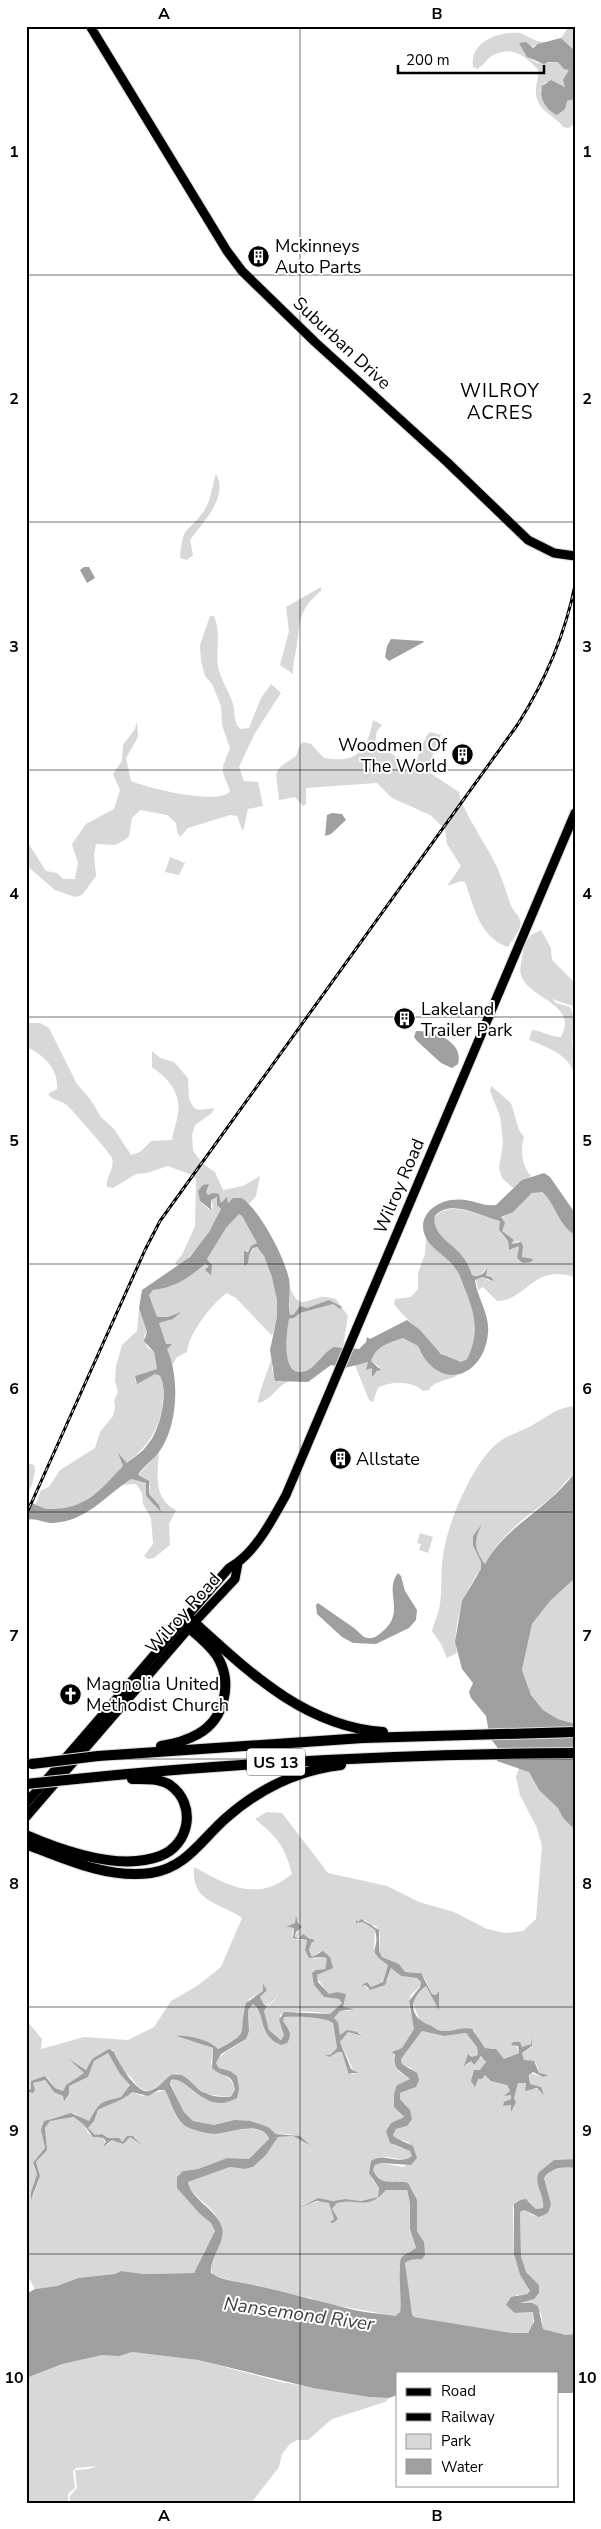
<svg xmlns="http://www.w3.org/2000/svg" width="601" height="2529" font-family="'Nunito Sans',sans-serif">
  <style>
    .green { fill: #d8d8d8 }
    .water { fill: #9f9f9f }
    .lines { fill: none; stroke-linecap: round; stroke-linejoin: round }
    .major-casing { stroke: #dbdbdb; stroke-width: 11 }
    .highway-casing { stroke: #dbdbdb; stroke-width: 12 }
    .major { stroke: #000; stroke-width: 9 }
    .highway { stroke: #000; stroke-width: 10 }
    .rail-casing { stroke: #000; stroke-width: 3 }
    .rail { stroke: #fff; stroke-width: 1; stroke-dasharray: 4; stroke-linecap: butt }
    .highway-bridge-casing { stroke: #dbdbdb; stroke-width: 12; stroke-linecap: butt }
    .highway-bridge { stroke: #000; stroke-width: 10 }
    .grid { fill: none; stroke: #000; stroke-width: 1; stroke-opacity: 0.55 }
    .labels { text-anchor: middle; stroke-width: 4; stroke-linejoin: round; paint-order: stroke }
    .shield { fill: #fff; stroke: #4c4c4c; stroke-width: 1 }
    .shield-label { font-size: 16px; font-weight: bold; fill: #000 }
    .poi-label { font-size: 18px; fill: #000; stroke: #fff; text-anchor: start }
    .street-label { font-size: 18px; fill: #000; stroke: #fff }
    .neighbourhood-label { font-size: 19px; letter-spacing: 1px; fill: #000; stroke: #fff }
    .water-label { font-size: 19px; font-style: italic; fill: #404040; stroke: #fff }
    .neatline { fill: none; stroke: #000; stroke-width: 2 }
    .grid-label { font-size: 16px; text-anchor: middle; font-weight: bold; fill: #000 }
  </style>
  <rect width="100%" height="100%" fill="#fff"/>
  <g class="green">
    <path d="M569 26H575V51L561 38Z"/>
    <path d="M520 33 537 41 546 42 524 49 527 57 537 63 558 62 570 69 565 87 557 83 545 82 540 91 567 101 575 99V124L568 128 563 127C554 114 538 112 536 94 535 85 539 79 538 70 524 54 509 44 489 58 485 62 483 66 477 69L473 67C469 41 500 31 520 33Z"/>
    <path d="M216 474C229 497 203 522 190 540L193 555 187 560 180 558C183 524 186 535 204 511 211 500 212 486 216 474Z"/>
    <path d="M321 587V591C296 612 301 622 296 651 294 659 293 666 293 674L280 665 289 631 286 607Z"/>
    <path d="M210 616H214C221 631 216 649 218 666 220 680 233 697 234 709 235 717 234 724 241 729L249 728 261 698 271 684 281 693 255 733 239 767 244 781 258 782 263 806 248 809 243 832 237 816 230 815 188 828 180 837 177 831 176 823 167 815 140 810 132 818 129 836 126 839 115 845 96 844 94 855 96 876 82 895 75 897 55 890 26 865V840L46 871 57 873 63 879H75L78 863 72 844 86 824 114 809 120 790 113 774 122 761 123 745 135 729 137 721 138 737 126 758 131 781C147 788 220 806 230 791L223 773V766L230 748 222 725 221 706 212 684 205 676 201 661 200 645Z"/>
    <path d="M373 720 382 725 377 731 374 747 392 754 408 765 415 764 427 735 430 732 441 735 430 761V773L459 792C458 803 490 851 497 867 502 879 506 891 510 903 512 912 523 916 520 927 518 934 511 941 508 947 480 938 474 907 465 882L461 881 447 886 461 866 447 844 445 829 430 815 392 798 377 783 306 788V804L303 806 295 797 279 800 276 774 280 767 296 756 300 745 303 742 311 744 324 758C358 764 367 750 373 720Z"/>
    <path d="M170 857 185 863 179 875 165 872Z"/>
    <path d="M541 930 551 948 552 960 575 983V1010L572 1006 552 999 556 1003 570 1007C577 1020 574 1031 572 1044L575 1041V1080C573 1076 574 1073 572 1069 567 1054 542 1045 529 1040L532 1030C543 1031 550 1037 561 1037 579 1003 529 1000 521 975 519 969 522 959 523 952 525 940 529 935 541 930Z"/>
    <path d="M26 1023H40L49 1028 77 1084 90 1099 101 1117 114 1129 131 1155 140 1152 151 1141 172 1140C173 1131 177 1122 178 1113 181 1093 168 1078 152 1067V1051L160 1058 174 1062 188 1078 189 1099 194 1108 199 1110 214 1108 212 1113 195 1125 192 1135 193 1151 203 1164 215 1172 223 1190 243 1186 260 1176 256 1196 249 1204 242 1198 221 1204 220 1197 208 1196 206 1192 200 1201 209 1210 213 1207 211 1200 217 1197 221 1209C212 1230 197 1252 179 1266L175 1263 182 1255 195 1226 196 1179 192 1175 168 1166 147 1173 136 1174 113 1188 107 1187C105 1177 115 1170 112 1158 111 1154 72 1110 67 1105 61 1100 53 1101 48 1094L57 1089C59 1069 43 1054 26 1047Z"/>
    <path d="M491 1086 511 1103 519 1130 524 1137C520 1149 522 1167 531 1176L513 1188 502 1178 499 1168 503 1143 500 1116 490 1091Z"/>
    <path d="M538 1191C552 1194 559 1225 575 1235V1277C533 1263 526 1301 497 1301L483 1287 478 1290 476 1279 482 1277 490 1281 486 1276V1269L479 1276 472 1275C470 1269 467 1262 463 1257 454 1244 431 1235 435 1217 450 1199 481 1216 500 1221L501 1224 499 1228 501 1234 508 1241 509 1250 519 1246 517 1258 530 1259 522 1257 523 1246 518 1241 511 1244 514 1240 502 1231 501 1218C516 1211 524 1196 538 1191Z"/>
    <path d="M239 1214 242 1216 257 1243 246 1252 249 1255 255 1247C269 1253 279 1298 278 1313 277 1320 274 1329 272 1336L236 1298 227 1293C212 1303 188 1335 187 1352L177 1357 172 1366 159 1323 173 1319 179 1313 168 1317H157L149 1295 153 1290C174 1288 189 1278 205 1264L209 1266V1275L211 1263 207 1259 226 1228Z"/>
    <path d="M426 1238C434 1250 448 1257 456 1269 470 1290 489 1343 463 1362 442 1361 434 1344 420 1331 411 1322 402 1315 394 1304L395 1299 411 1297 418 1289V1273L425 1254Z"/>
    <path d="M290 1288C299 1308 303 1302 320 1297 324 1296 331 1298 336 1299L348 1316 343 1347C325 1344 322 1363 308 1370 279 1384 287 1331 289 1319L294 1318 300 1313 333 1304 340 1309 329 1300 290 1315Z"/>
    <path d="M139 1308 147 1332 144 1336 147 1347 154 1352 157 1369 135 1376 136 1383 155 1374 162 1378C167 1415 156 1440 127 1463L119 1455 123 1466C100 1490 72 1522 35 1506L41 1490 49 1487 60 1470 95 1448 100 1432 113 1416 115 1406 114 1401 118 1392 115 1381 116 1366 122 1345 137 1331Z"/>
    <path d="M403 1338 418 1346C427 1361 438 1376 458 1375 449 1381 434 1380 429 1390L423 1391C414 1381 389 1381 378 1388L373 1402 369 1400 355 1365 368 1362V1367L372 1368 375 1374 380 1367 371 1361C376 1346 389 1343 403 1338Z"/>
    <path d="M272 1359V1369L278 1382 291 1380C277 1385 271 1401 258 1403 257 1398 269 1366 272 1359Z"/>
    <path d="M575 1406V1472L572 1475C564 1483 557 1493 548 1500 523 1519 499 1537 485 1564 475 1549 472 1541 482 1526L473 1536C475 1545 483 1561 481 1570 479 1573 476 1575 474 1579 462 1599 452 1629 457 1653L447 1658 441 1644 432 1631C434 1623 437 1616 439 1609 443 1592 440 1573 443 1556 447 1524 473 1461 500 1441 508 1436 518 1432 527 1428 544 1420 556 1407 575 1406Z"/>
    <path d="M159 1453C157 1475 154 1500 176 1510L169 1524 170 1545 154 1558 148 1559 144 1556 153 1544 151 1518 143 1504 142 1493 136 1484 121 1485 131 1479 146 1483V1496L160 1511 159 1505 149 1494 150 1486 138 1475Z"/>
    <path d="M26 1463 34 1465 35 1470 32 1485 26 1497Z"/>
    <path d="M420 1533 433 1537 428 1553 419 1550 421 1544 417 1543Z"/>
    <path d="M575 1578V1724L558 1719 543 1710 531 1695 522 1670 532 1624 550 1601Z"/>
    <path d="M519 1767 529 1772 539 1790 559 1808 563 1818 575 1830V2159L554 2160 539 2172C537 2185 545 2195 543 2208L536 2209 529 2201 520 2200 514 2204 513 2210 514 2254 520 2275 530 2291 527 2294 516 2295 515 2313 533 2312V2327L526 2334 511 2333 414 2317 410 2308 405 2263 410 2260H418L424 2242 417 2231V2200L400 2181C388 2185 379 2182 373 2170L375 2165 381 2163 403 2167 417 2158 408 2142 396 2138 393 2135 396 2129 407 2126V2106L400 2099V2093L416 2087 411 2068 402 2064 401 2059 422 2031 444 2036 466 2033 477 2047 478 2055 472 2057 470 2054 466 2066 471 2061 474 2065 476 2059 482 2057 486 2063 478 2079 485 2075 507 2085 510 2091 506 2095 511 2094V2099L504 2106 511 2105 512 2110 515 2102 514 2099 518 2083H526L525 2089H540L541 2087 530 2084V2073L543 2077V2075L539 2073 536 2063 524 2060 522 2053 532 2047 530 2039 531 2044 522 2047 516 2045 519 2053 504 2059 493 2048H485L476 2036 475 2031H443L421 2023C414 2005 407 2000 426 1986L439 2009 438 1992 436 1995 432 1994 424 1977 418 1972H405L399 1964 382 1957 379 1951 380 1933 376 1926 370 1925 365 1920 356 1923 363 1922 375 1930 374 1949 388 1965 383 1982 371 1987 368 1983 367 1989 387 1981 391 1968 401 1976 417 1978 421 1982C420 1989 415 1990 411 1995 405 2007 415 2017 414 2029L402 2048 393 2052 398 2071 410 2079 397 2085 398 2112 404 2117 391 2123 393 2145 410 2151 412 2156 405 2160 387 2157 371 2161 372 2179 379 2188 378 2197 361 2201 345 2199 333 2201 318 2198 302 2205C309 2205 323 2198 330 2203 331 2205 332 2215 334 2219L331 2222 333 2223 335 2217 332 2209 337 2203C358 2198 369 2210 386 2190H407L410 2203V2229L416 2248 409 2252 399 2268 401 2278 400 2312 395 2316 317 2302 311 2298 272 2291 257 2285 249 2286 213 2275C205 2258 226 2244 217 2218 212 2205 191 2197 188 2182L230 2167 245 2169 253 2167 266 2155 278 2137 293 2136 310 2146C301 2135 290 2133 276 2134L267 2127 234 2120 214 2125 193 2121 184 2112 170 2082 174 2078C200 2087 203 2115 238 2094L230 2071 219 2068 216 2063C223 2047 245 2048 249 2030 250 2024 248 2016 248 2010L253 2004C266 2012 257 2036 281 2045L290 2030 283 2021 284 2017C294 2016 327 2017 333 2023L337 2048 330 2055H326L333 2056 338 2051 342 2052 350 2073 355 2074 340 2042 348 2032 361 2036 360 2033 346 2031 340 2035 338 2022 334 2018 340 2011H350L343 2007V1994L337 1992 329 1995 317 1978V1975L330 1969V1957L319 1952 312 1957 309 1950 313 1941 306 1936 295 1937 301 1924 296 1918 295 1923 287 1928H294L292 1935 298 1940H307L305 1950 314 1959 324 1957 327 1959 325 1969 316 1970 314 1985 324 1997 339 1999 342 2003 330 2014C316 2011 292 2010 280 2015L284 2035 282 2040 269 2030 264 2011 276 1998 264 2006 260 1997 267 1990 264 1985 263 1991 249 1999 243 2013 244 2030 241 2037 217 2049C210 2040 191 2037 180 2036L213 2048 211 2064C219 2076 232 2074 235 2090L229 2097 205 2094 177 2073 150 2091 144 2090 138 2087 131 2077 122 2070 113 2050 92 2059 86 2070 71 2060 84 2073 66 2085 63 2091 55 2088 47 2077 31 2081V2090L26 2088V2020L42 2039 41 2049 84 2037 128 2040 154 2027 171 2001 197 1986 221 1967 242 1918C219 1902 191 1903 194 1867 229 1886 257 1903 292 1874 285 1846 277 1837 255 1819L267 1812 282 1813 328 1873 387 1886 419 1902 454 1912 487 1929 505 1933 523 1931 536 1919 542 1846 537 1828 520 1795 516 1777Z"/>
    <path d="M108 2053 120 2074 129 2082V2088L121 2097C100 2101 99 2103 89 2121 83 2120 79 2115 73 2113 70 2113 48 2119 44 2121L43 2140 45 2148 33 2165 37 2174 31 2192 33 2197 40 2176 36 2162C48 2152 46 2143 45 2128L50 2121 74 2117 84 2125 88 2133 96 2138 101 2136 107 2145 112 2140H117L121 2144 130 2137 140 2144 135 2137 127 2136 122 2142 116 2138H108L102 2134 95 2135 88 2128 94 2121 98 2110C110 2103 122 2102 132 2092L143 2096 165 2090 194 2130C201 2131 208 2133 214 2134 228 2134 261 2119 269 2140L249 2159 227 2158 198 2169 183 2171 196 2209 211 2223 215 2231 194 2273 143 2274 121 2271 115 2274 78 2278 57 2286 35 2289 26 2273V2091L35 2090 33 2083 45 2080C50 2088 54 2092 63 2096L64 2100 69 2086 88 2077 94 2061Z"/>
    <path d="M563 2167 575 2168V2334L566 2335 543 2329 541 2313 519 2303 525 2302 536 2283 526 2272 521 2256 520 2211 524 2210 534 2216 551 2204 544 2178 551 2171Z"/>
    <path d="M132 2352 198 2360 281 2382 369 2397 389 2398 385 2402 332 2419 308 2440H297L290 2444 282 2454 279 2467 251 2503H71L69 2497 77 2488 75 2470 88 2469 97 2466 76 2468 73 2471 75 2488 68 2494V2503H26V2378C47 2365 76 2358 101 2355 112 2354 121 2355 132 2352Z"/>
  </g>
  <g class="water">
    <path d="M561 38 575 51V99L567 101 565 109 557 115C546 110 539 98 542 86L551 80 565 87 563 80 569 70 564 69 558 62H548L544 64 527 57 519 43 526 42 533 48 538 44Z"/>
    <path d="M84 567H89L95 578 87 583 80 570Z"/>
    <path d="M391 639 423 641 424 642 389 661 385 657 387 646Z"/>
    <path d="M332 813 342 814 346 820 331 834 325 836 327 815Z"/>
    <path d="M416 1031C433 1030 464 1041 458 1064L452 1068 441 1063 417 1041 414 1037Z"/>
    <path d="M544 1173 550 1177 575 1213V1235C558 1225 556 1204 542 1192L532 1193 513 1212 501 1217 505 1223 502 1231 514 1240 511 1244 521 1242 523 1246 522 1257 533 1259 531 1262 523 1263 517 1258 519 1246 509 1250 508 1241 499 1230 500 1221C481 1216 450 1198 435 1216 431 1235 454 1244 463 1257 467 1262 470 1269 472 1275 479 1278 484 1274 487 1268L486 1276 491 1277 494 1281 482 1277 475 1280C477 1298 490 1314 488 1333 485 1371 448 1393 423 1356 421 1353 420 1349 418 1346L403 1338C389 1343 376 1346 371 1361L381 1370 377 1371 372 1377V1368L366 1370 368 1362 345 1368 331 1365 308 1382 275 1381 270 1350 277 1317V1300L272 1277 264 1256 257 1247 253 1248 249 1255 248 1263 244 1266V1251L248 1252 251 1246 257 1243 242 1216 239 1214 226 1228 207 1259 212 1265 211 1275 205 1270 209 1266 205 1264C189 1278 174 1288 153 1290L149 1295 157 1317H168L181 1312 173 1319 159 1323 166 1344H172L167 1349C180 1378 178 1426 159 1452 153 1461 143 1466 138 1475L149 1481V1494L159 1505 161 1512 146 1496V1483L131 1479C105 1496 87 1521 53 1523 44 1523 35 1517 26 1520V1502C34 1502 39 1508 48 1509 85 1510 99 1491 123 1466L118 1453 127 1463C134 1457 143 1452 148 1444 160 1431 169 1392 160 1376L155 1374 137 1384 135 1376 157 1369 154 1352 144 1341 147 1332 139 1308 142 1290 190 1257 209 1232 221 1209 217 1205V1197L211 1200V1210L200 1201 198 1191 203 1185 209 1184 206 1192 208 1195 213 1193 219 1194 221 1203 227 1197 228 1203 233 1198H242C261 1212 284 1256 289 1279 291 1291 288 1303 290 1315L294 1314 300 1306 307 1308 329 1300 342 1307 340 1309 333 1304 300 1313 294 1318 289 1319C287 1331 279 1383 308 1370 318 1365 323 1352 334 1347L359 1349 366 1342 367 1337 370 1339 407 1320 420 1330 441 1354 461 1362 467 1359C480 1333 475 1314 465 1289 462 1282 460 1274 455 1268 447 1256 432 1250 426 1238 416 1218 433 1203 451 1200 471 1197 481 1207 496 1205L522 1180Z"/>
    <path d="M575 1472V1578L550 1601 532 1624 522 1670 531 1695 543 1710 558 1719 575 1724V1830L563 1818 558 1808 539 1790 529 1772 497 1761V1747L490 1738 486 1716 471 1698 469 1692 473 1683 462 1669 455 1642 462 1601 481 1569V1562L473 1545V1536L482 1524C474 1541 473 1547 485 1564 506 1525 550 1508 575 1472Z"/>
    <path d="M398 1573 401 1576 405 1591 417 1610 416 1620 409 1628 376 1644 353 1643 342 1637 317 1614 316 1605 318 1603 354 1628 364 1637C372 1640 376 1637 382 1632 407 1612 383 1592 398 1573Z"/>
    <path d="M296 1916 298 1922 302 1927 296 1932 295 1937 299 1938 303 1934 310 1939H313L314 1942H312L309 1950 312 1957 323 1951 330 1957 333 1968 317 1975 318 1982 329 1994 337 1992 346 1994 343 2007 354 2009 340 2011 334 2018 338 2022 340 2035 347 2030 357 2032 362 2036 348 2032 340 2042 351 2069 358 2073H350L349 2075 342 2052H338L330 2057 325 2055H330L337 2048 333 2023C327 2017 294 2016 284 2017L283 2021C289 2029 293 2034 287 2043L281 2045C257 2036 266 2012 253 2004L248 2010 249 2031 246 2039 221 2054 216 2063 219 2068 230 2071 237 2076 239 2089 237 2098C204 2117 188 2075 171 2080L170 2084 184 2112 193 2121 214 2125 234 2120 250 2121 268 2127 276 2134 300 2136 311 2146 293 2136 278 2137 266 2155 253 2167 245 2169 230 2167 188 2182C191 2199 215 2209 221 2225 228 2240 209 2257 211 2273 221 2281 246 2283 258 2286 289 2293 319 2301 350 2309 364 2313 380 2313 395 2316L400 2312C402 2301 397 2261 402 2257 406 2253 412 2251 416 2248L410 2229V2203L407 2190H386C368 2211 359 2198 337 2203L332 2209 338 2219 333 2223 330 2222 334 2219 329 2203 317 2201 300 2207 318 2198 333 2201 345 2199 361 2201 378 2197 379 2188 369 2173 371 2161C384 2152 400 2166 412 2156L410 2151 390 2143 386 2131 391 2123 404 2117 394 2107V2094L397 2085 410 2079C400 2070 393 2070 395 2055L392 2052 402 2048 414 2029 409 2001 420 1987 421 1982 417 1978 401 1976 391 1968 385 1985 370 1990 366 1985 361 1986 367 1982 371 1987 383 1982 388 1965C364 1948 381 1952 375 1930L363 1922 356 1923V1920L358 1922 361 1919 379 1930V1951L382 1957 399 1964 405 1972 421 1973 432 1994 436 1995 439 1991V2010L426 1986C408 1999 409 2017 429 2025 434 2027 438 2031 444 2031 454 2032 461 2026 472 2029L485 2048 496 2049 504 2059 519 2053 518 2046 511 2045 513 2042H520L522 2047 531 2044V2037L532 2046 522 2053 524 2060 534 2061 539 2073 548 2075 543 2077 533 2072 529 2075 530 2084 541 2087 544 2095 537 2088 525 2091 526 2083H518L514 2099 516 2102 511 2112V2105L503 2106 504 2102 511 2099V2095L504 2096 510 2091 507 2085 491 2081 485 2075 482 2079H478L475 2087 471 2081 474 2070H480L486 2062 481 2056 474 2065 471 2061 464 2066 468 2054 472 2057 478 2055 477 2047 466 2033 444 2036 422 2031 401 2059 402 2064 417 2073 419 2080 416 2087 400 2093V2099L410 2110 412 2119 407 2126 396 2129 393 2135 396 2138 413 2146 417 2158 411 2165 381 2163 375 2165 373 2170C381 2188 394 2179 408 2183L417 2200V2231L424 2242 425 2255 422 2259 410 2260 405 2263 412 2314 414 2317 511 2333H528L534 2322 533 2312 515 2313 506 2305 511 2297 527 2294 530 2291 520 2275 514 2254V2204L520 2200 526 2199 536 2209 543 2208C545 2195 533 2184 539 2172L554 2160 575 2159V2168C563 2166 551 2168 544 2178L551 2204 548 2213 539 2217 524 2210 520 2212 521 2256 526 2272 539 2285V2293L534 2299 520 2303H532L538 2306 543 2329 566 2335 575 2334V2393H557V2373H397V2395L389 2398 369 2397 313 2388 198 2360 132 2352 119 2356 102 2355 62 2364 26 2378V2294L35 2289 57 2286 78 2278 115 2274 121 2271 143 2274 194 2273 215 2231 211 2223 199 2213 177 2188V2177L183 2171 198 2169 227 2158 249 2159 269 2139C261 2119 228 2134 214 2134 205 2133 191 2130 184 2125 174 2116 171 2101 165 2090H159L148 2096 132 2092C122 2102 110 2103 98 2110L94 2121 88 2128 95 2135 102 2134 108 2138H119L122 2142 127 2136H133L142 2145 130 2137 123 2144 112 2140 103 2147 106 2142C103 2135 99 2138 93 2137L84 2125 74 2117 50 2121 45 2128 47 2150 36 2162 40 2176 31 2200V2192L37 2174 33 2163 45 2148 41 2130 44 2121 71 2113 89 2121C100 2102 99 2102 121 2097L130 2085 120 2074 108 2053 94 2061 88 2077 69 2086V2094L64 2101 63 2096 54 2092 45 2080 33 2083 35 2090 33 2093 26 2091V2088L31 2090V2081L45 2076 55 2088 63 2091 66 2085 84 2073 69 2059 86 2070 92 2059 109 2049 114 2052C118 2062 137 2095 149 2091 159 2088 164 2080 171 2075 187 2070 192 2088 205 2093 213 2097 221 2097 230 2097L235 2090C232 2071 223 2079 212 2068L213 2048 177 2036C189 2035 209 2040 218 2049 253 2031 237 2035 246 2003L263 1991V1984L267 1990 260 1997 264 2005 267 2006 276 1995 264 2011 269 2030 281 2040 284 2035 279 2020 284 2012 330 2014 342 2003 339 1999 324 1997 314 1985 312 1973 316 1970 325 1969 327 1959 324 1957 309 1958 305 1950 307 1940 293 1938 294 1928 286 1927 295 1923Z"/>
  </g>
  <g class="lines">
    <defs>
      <g id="major">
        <path d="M90 26 227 251 242 271 315 342 447 462 528 540 554 553 575 556"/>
        <path d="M26 1803C95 1725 161 1646 229 1568 255 1554 272 1520 286 1495L575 813"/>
        <path d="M26 1817 189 1628 235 1579 238 1563"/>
      </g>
      <g id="highway">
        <path d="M186 1615C244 1667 301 1726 383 1732"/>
        <path d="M161 1746C174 1744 186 1741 198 1734 225 1719 233 1682 217 1656 208 1642 193 1632 181 1621"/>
        <path d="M98 1756 363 1738 575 1732"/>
        <path d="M76 1779C242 1762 408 1754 575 1753"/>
        <path d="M26 1835C63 1851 121 1871 160 1856 190 1845 197 1804 170 1785 159 1778 145 1779 132 1779"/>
        <path d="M26 1844C65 1859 108 1879 151 1873 186 1868 201 1840 226 1818 259 1789 298 1770 341 1765"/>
      </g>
    </defs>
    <use href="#major" class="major-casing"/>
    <use href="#highway" class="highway-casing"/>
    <use href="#major" class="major"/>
    <use href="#highway" class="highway"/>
    <defs>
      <path id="rail" d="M26 1515 145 1250 160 1221 518 724C545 681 565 635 575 585"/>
    </defs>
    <use href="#rail" class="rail-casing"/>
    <use href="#rail" class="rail"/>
    <defs>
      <g id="highway-bridge">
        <path d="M32 1764 98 1756"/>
        <path d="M26 1784 76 1779"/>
      </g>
    </defs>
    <use href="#highway-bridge" class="highway-bridge-casing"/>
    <use href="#highway-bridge" class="highway-bridge"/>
  </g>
  <path class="grid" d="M300 26V2503M26 275H575M26 522H575M26 770H575M26 1017H575M26 1264H575M26 1512H575M26 1759H575M26 2007H575M26 2254H575"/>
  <defs>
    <symbol id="building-disc" viewBox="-11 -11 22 22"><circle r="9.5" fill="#000" stroke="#fff"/><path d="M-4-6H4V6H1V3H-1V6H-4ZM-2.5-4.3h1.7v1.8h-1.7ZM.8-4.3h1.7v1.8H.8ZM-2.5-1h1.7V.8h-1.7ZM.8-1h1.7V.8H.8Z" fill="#fff"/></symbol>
    <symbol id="church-disc" viewBox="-11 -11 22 22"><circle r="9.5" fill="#000" stroke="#fff"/><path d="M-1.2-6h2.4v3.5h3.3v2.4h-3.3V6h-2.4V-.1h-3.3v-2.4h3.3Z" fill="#fff"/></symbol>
  </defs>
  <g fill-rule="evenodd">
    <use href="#building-disc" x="246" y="244" width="25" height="25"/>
    <use href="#building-disc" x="450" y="742" width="25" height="25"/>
    <use href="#building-disc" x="392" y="1006" width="25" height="25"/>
    <use href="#building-disc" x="328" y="1446" width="25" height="25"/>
    <use href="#church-disc" x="58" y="1682" width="25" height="25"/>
  </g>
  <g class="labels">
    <rect class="shield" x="247" y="1748.5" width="58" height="27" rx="4"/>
    <g class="shield-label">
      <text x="276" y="1768">US 13</text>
    </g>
    <g class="poi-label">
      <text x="275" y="252">Mckinneys<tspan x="275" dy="21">Auto Parts</tspan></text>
      <text x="447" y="751" text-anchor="end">Woodmen Of<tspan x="447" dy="21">The World</tspan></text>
      <text x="421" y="1015">Lakeland<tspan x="421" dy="21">Trailer Park</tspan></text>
      <text x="356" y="1465">Allstate</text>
      <text x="86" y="1690">Magnolia United<tspan x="86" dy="21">Methodist Church</tspan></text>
    </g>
    <g class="street-label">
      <text transform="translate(342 343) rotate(43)" y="6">Suburban Drive</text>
      <text transform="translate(399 1186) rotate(-67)" y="6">Wilroy Road</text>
      <text transform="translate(183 1613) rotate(-48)" y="6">Wilroy Road</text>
    </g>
    <g class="neighbourhood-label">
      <text x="500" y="397">WILROY<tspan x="500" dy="22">ACRES</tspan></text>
    </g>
    <g class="water-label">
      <text transform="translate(299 2313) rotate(8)" y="7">Nansemond River</text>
    </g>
  </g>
  <rect width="601" height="2529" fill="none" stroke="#ffffff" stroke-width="55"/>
  <rect x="396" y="2372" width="162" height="115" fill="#ffffff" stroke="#999999"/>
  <rect x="406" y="2388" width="25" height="8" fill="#000000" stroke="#999999"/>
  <text x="441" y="2396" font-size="15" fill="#000000">Road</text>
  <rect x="406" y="2413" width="25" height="8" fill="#000000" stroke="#999999"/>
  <text x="441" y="2422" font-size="15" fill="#000000">Railway</text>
  <rect x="406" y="2434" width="25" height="15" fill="#d8d8d8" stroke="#999999"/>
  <text x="441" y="2446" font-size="15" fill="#000000">Park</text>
  <rect x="406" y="2459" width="25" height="15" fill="#9f9f9f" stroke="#999999"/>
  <text x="441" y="2472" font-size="15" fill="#000000">Water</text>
  <path d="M398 65v8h146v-8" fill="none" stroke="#000000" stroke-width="2.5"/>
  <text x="406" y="65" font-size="15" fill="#000000" stroke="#ffffff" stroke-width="4" paint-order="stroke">200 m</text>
  <rect x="28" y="28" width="546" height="2474" class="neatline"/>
  <g class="grid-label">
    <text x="164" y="19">A</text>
    <text x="437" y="19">B</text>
    <text x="14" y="157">1</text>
    <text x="587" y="157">1</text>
    <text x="14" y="404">2</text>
    <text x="587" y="404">2</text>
    <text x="14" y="652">3</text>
    <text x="587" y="652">3</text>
    <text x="14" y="899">4</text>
    <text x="587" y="899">4</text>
    <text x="14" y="1146">5</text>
    <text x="587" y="1146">5</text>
    <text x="14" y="1394">6</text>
    <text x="587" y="1394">6</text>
    <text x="14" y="1641">7</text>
    <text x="587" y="1641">7</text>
    <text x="14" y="1889">8</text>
    <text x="587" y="1889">8</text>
    <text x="14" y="2136">9</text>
    <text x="587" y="2136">9</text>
    <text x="14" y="2383">10</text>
    <text x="587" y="2383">10</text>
    <text x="164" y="2521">A</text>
    <text x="437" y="2521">B</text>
  </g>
</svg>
